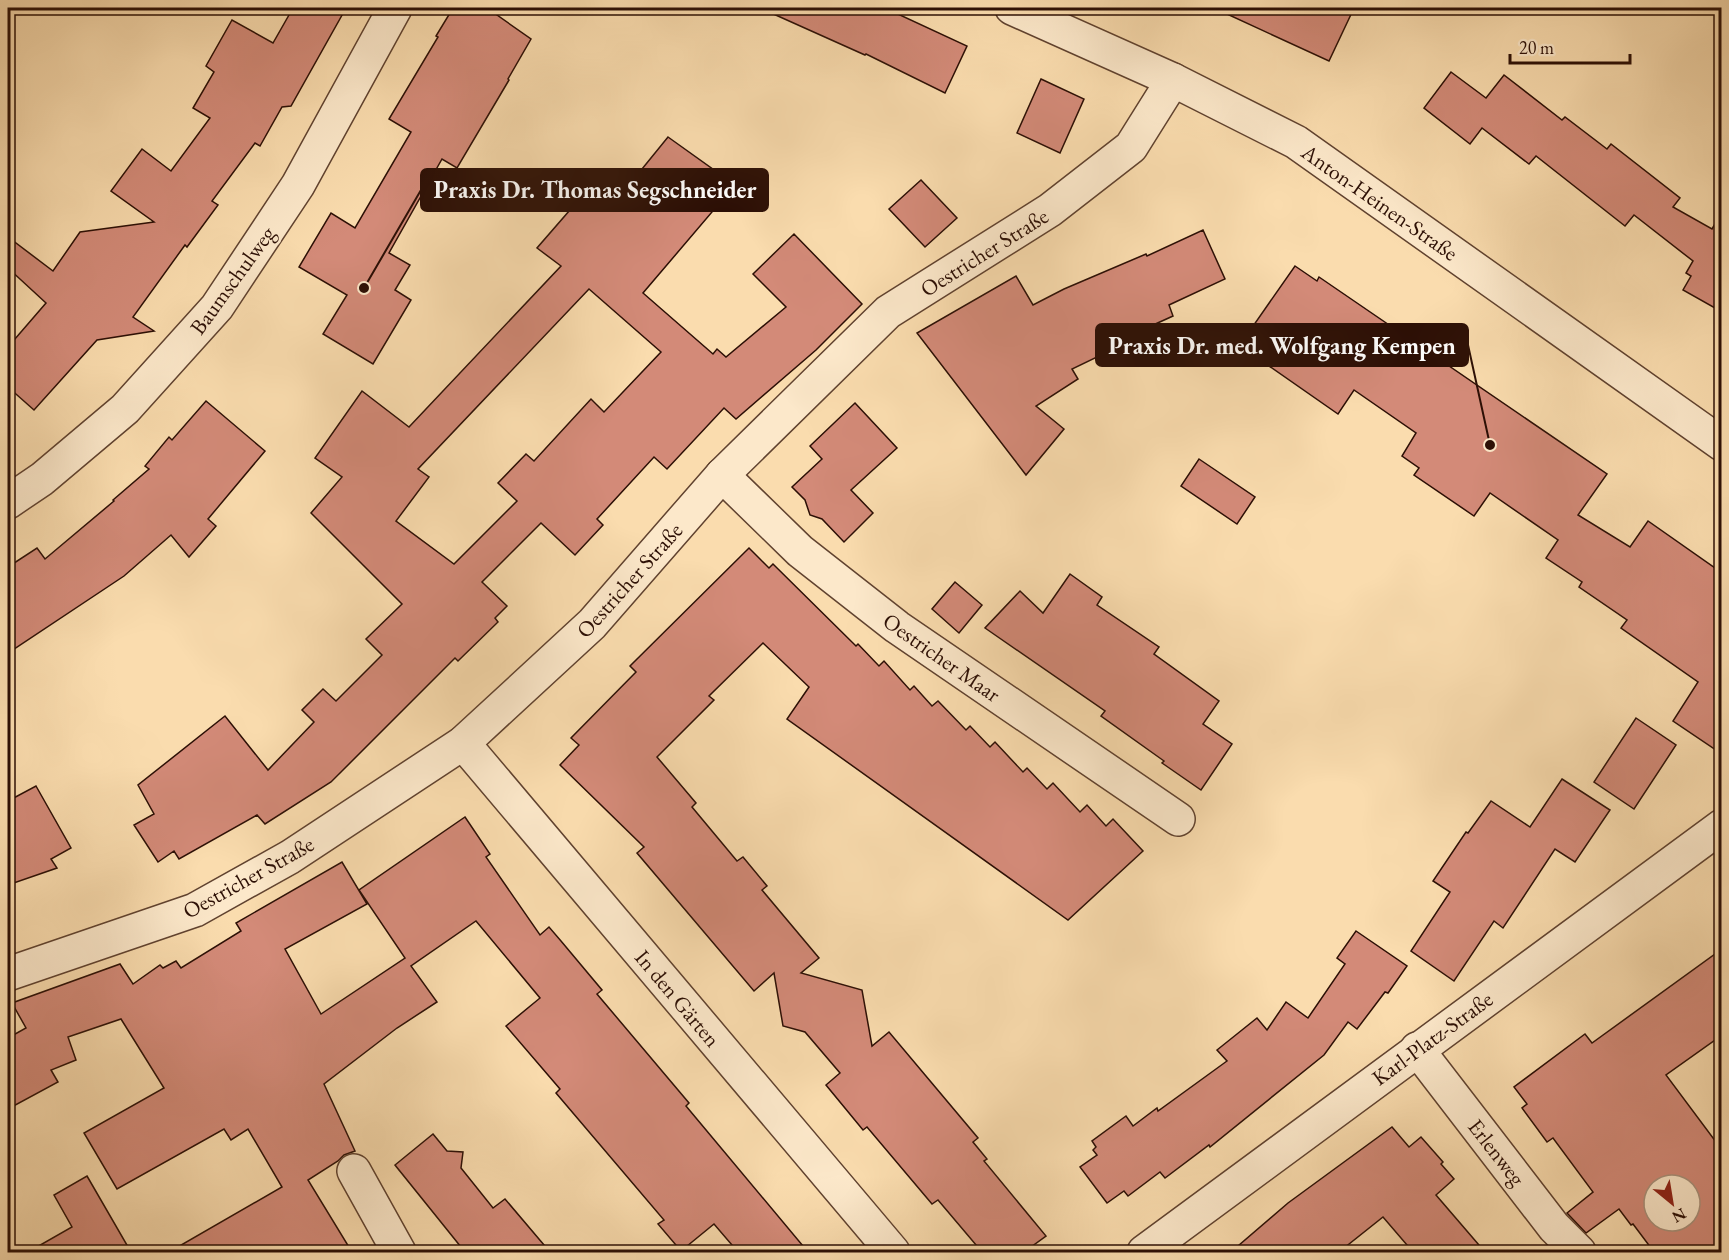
<svg xmlns="http://www.w3.org/2000/svg" width="1729" height="1260" font-family="'EB Garamond',serif">
  <style>
    .building { fill: #d38a78; stroke: #2c0f05; stroke-width: 1.5; fill-rule: evenodd }
    .lines { fill: none; stroke-linecap: round; stroke-linejoin: round }
    .minor-casing { stroke: #60422f; stroke-width: 36 }
    .minor { stroke: #fce8ca; stroke-width: 33 }
    .labels { text-anchor: middle; stroke-width: 5; stroke-linejoin: round; paint-order: stroke }
    .street-label { font-size: 22px; fill: #2c0f05; stroke: #fce8ca }
    .leader { fill: none; stroke: #2c0f05; stroke-width: 2 }
    .callout-dot { fill: #2c0f05; stroke: #fce8ca; stroke-width: 2 }
    .callout { fill: #2c0f05; stroke: #2c0f05; stroke-width: 2 }
    .callout-label { font-size: 24px; text-anchor: middle; font-weight: bold; fill: #fff }
  </style>
  <rect width="100%" height="100%" fill="#fadcae"/>
  <filter id="stains"><feTurbulence type="fractalNoise" baseFrequency=".00333" numOctaves="4"/><feColorMatrix values="0 0 0 0 .2 0 0 0 0 .09 0 0 0 0 .02 0 0 0 .5 -.17"/></filter>
  <radialGradient id="worn" r=".72"><stop offset=".6" stop-color="#630" stop-opacity="0"/><stop offset="1" stop-color="#630" stop-opacity=".3"/></radialGradient>
  <g class="building">
    <path d="M293 8H346L291 106 282 107 260 146 255 143 212 201 218 205 187 247 185 245 133 317 154 331 97 340 34 410 8 387V347L46 303 8 268V237L53 271 80 232 154 222 111 191 142 149 171 171 210 118 193 108 214 72 206 66 232 20 273 43Z"/>
    <path d="M453 8H487L531 39 508 79 509 80 457 168 442 159 389 253 410 265 395 290 411 300 373 364 323 334 347 295 299 267 331 213 355 228 411 132 389 119 438 37 436 36Z"/>
    <path d="M760 8H885L967 46 945 93 866 54 865 55Z"/>
    <path d="M1214 8H1354L1329 61Z"/>
    <path d="M1451 72 1486 98 1504 75 1562 120 1565 117 1607 149 1611 144 1680 198 1673 207 1712 229 1722 212V312L1683 290 1691 276 1686 273 1693 261 1634 215 1625 226 1536 156 1529 164 1482 128 1470 144 1424 108Z"/>
    <path d="M1041 79 1084 99 1060 153 1017 133Z"/>
    <path d="M668 137 735 185 643 293 713 354 717 349 726 357 786 307 753 274 794 234 862 304 816 350 736 419 724 408 667 469 654 457 597 519 603 525 575 555 541 523 482 582 507 606 495 618 498 622 458 661 455 658 331 782 265 824 257 815 179 859 174 851 158 862 134 825 154 814 138 785 225 716 268 770 314 722 302 710 323 689 336 701 382 655 366 639 402 604 311 513 342 477 315 458 362 391 409 427 561 266 537 248 603 172 629 185ZM589 289 661 352 604 412 591 399 534 461 526 454 498 483 517 501 454 564 396 521 429 477 418 469Z"/>
    <path d="M921 180 957 218 925 247 889 209Z"/>
    <path d="M1203 230 1225 279 1169 305 1173 316 1120 340 1122 345 1072 369 1078 379 1036 406 1064 429 1026 475 917 333 1016 276 1033 305 1064 289 1146 254 1147 256Z"/>
    <path d="M1295 266 1317 281 1319 277 1607 474 1578 515 1630 547 1648 521 1722 573V754L1673 721 1698 682 1621 628 1627 620 1579 587 1582 582 1546 558 1558 540 1490 493 1474 516 1414 475 1419 468 1402 456 1416 433 1354 390 1338 414 1269 366 1281 350 1251 329Z"/>
    <path d="M206 401 265 451 208 519 216 526 189 557 171 535 124 576 8 653V567L37 548 45 559 114 501 113 500 149 469 145 466 169 437 172 440Z"/>
    <path d="M855 403 897 448 851 490 873 513 844 542 822 519 810 515 805 500 792 487 822 459 810 446Z"/>
    <path d="M1199 459 1255 497 1237 524 1181 486Z"/>
    <path d="M749 548 769 568 773 564 856 646 858 644 879 666 884 661 910 690 914 686 932 706 938 701 966 730 970 726 990 747 995 742 1023 772 1027 768 1047 789 1053 783 1080 812 1087 805 1106 826 1113 819 1143 851 1068 920 787 719 809 687 763 643 709 696 714 700 657 757 696 803 692 807 737 861 743 857 767 886 762 890 819 958 801 973 862 990 872 1046 889 1032 978 1138 973 1142 987 1159 984 1161 1046 1236 1024 1252H982L938 1200 932 1204 867 1127 863 1130 826 1085 840 1073 805 1032 783 1026 774 973 754 991 637 853 644 847 560 765 579 745 571 738 636 672 630 666Z"/>
    <path d="M1070 574 1102 597 1097 605 1159 647 1154 654 1219 701 1203 724 1232 744 1201 790 1162 763 1164 761 1101 716 1105 711 985 628 1020 591 1043 613Z"/>
    <path d="M955 582 982 605 959 633 932 609Z"/>
    <path d="M1636 718 1676 745 1634 809 1594 782Z"/>
    <path d="M1562 779 1610 810 1575 862 1555 849 1503 928 1494 921 1454 981 1411 951 1450 892 1433 881 1466 832 1468 833 1491 801 1530 827Z"/>
    <path d="M36 786 71 848 51 859 57 868 8 885V801Z"/>
    <path d="M465 817 490 854 486 857 540 935 549 927 561 941 602 990 597 994 689 1103 686 1106 808 1252H738L714 1224 681 1251 658 1224 664 1220 556 1093 560 1089 506 1026 540 998 476 921 411 966 437 1002 397 1028 324 1084 355 1151 344 1155 338 1161 308 1180 352 1252H169L282 1187 248 1129 231 1140 224 1129 117 1189 84 1133 164 1088 121 1019 68 1037 76 1060 51 1070 58 1082 8 1109V1038L26 1028 12 1003 120 964 133 984 160 965 163 968 176 961 181 968 241 931 236 923 342 862 367 904 285 949 321 1014 405 958 359 890Z"/>
    <path d="M1356 931 1407 966 1388 993 1385 992 1357 1029 1348 1022 1324 1055 1210 1147 1209 1145 1165 1178 1160 1172 1128 1196 1124 1191 1107 1203 1080 1167 1097 1155 1093 1150 1096 1147 1092 1141 1126 1116 1133 1126 1157 1108 1158 1111 1227 1061 1217 1050 1257 1018 1267 1030 1286 1002 1308 1018 1345 964 1337 958Z"/>
    <path d="M1722 949V1035L1666 1075 1722 1150V1252H1654L1633 1224 1631 1225 1619 1209 1586 1233 1567 1213 1593 1192 1553 1138 1547 1142 1522 1108 1527 1104 1514 1087 1585 1034 1592 1043ZM1654 1185H1690V1221H1654Z"/>
    <path d="M1392 1127 1409 1147 1421 1137 1443 1162 1441 1164 1454 1179 1436 1195 1485 1252H1413L1383 1217 1339 1252H1231L1288 1203Z"/>
    <path d="M433 1134 447 1151 463 1152 461 1168 493 1208 505 1199 550 1252H465L395 1165Z"/>
    <path d="M87 1176 131 1252H28L72 1227 54 1195Z"/>
  </g>
  <g class="lines">
    <defs>
      <g id="minor">
        <path d="M1012 8 1173 80 1296 142 1722 444"/>
        <path d="M722 475 800 551 897 627 1178 819"/>
        <path d="M8 502 42 479 125 409 217 307 298 185 395 8"/>
        <path d="M463 743 893 1252"/>
        <path d="M8 974 195 910 290 857 463 743 592 624 722 475 888 312 1050 210 1131 147 1173 80"/>
        <path d="M1417 1049 1554 1227 1579 1252"/>
        <path d="M354 1171 399 1252"/>
        <path d="M1144 1252 1722 826"/>
      </g>
    </defs>
    <use href="#minor" class="minor-casing"/>
    <use href="#minor" class="minor"/>
  </g>
  <g class="labels">
    <g class="street-label">
      <text transform="translate(1380 202) rotate(35)" y="8">Anton-Heinen-Straße</text>
      <text transform="translate(984 252) rotate(-32)" y="8">Oestricher Straße</text>
      <text transform="translate(232 280) rotate(-54)" y="8">Baumschulweg</text>
      <text transform="translate(629 580) rotate(-48)" y="8">Oestricher Straße</text>
      <text transform="translate(942 657) rotate(35)" y="8">Oestricher Maar</text>
      <text transform="translate(248 877) rotate(-29)" y="8">Oestricher Straße</text>
      <text transform="translate(678 998) rotate(50)" y="8">In den Gärten</text>
      <text transform="translate(1432 1038) rotate(-36)" y="8">Karl-Platz-Straße</text>
      <text transform="translate(1497 1152) rotate(52)" y="8">Erlenweg</text>
    </g>
  </g>
  <path class="leader" d="M364 288L421 190M1490 445L1468 345"/>
  <g class="callout-dot">
    <circle cx="364" cy="288" r="6"/>
    <circle cx="1490" cy="445" r="6"/>
  </g>
  <g class="callout">
    <rect x="421" y="169" width="347" height="42" rx="6"/>
    <rect x="1096" y="324" width="372" height="42" rx="6"/>
  </g>
  <g class="callout-label">
    <text x="595" y="198">Praxis Dr. Thomas Segschneider</text>
    <text x="1282" y="354">Praxis Dr. med. Wolfgang Kempen</text>
  </g>
  <rect width="1729" height="1260" fill="none" stroke="#fadcae" stroke-width="30"/>
  <rect x="9" y="9" width="1711" height="1242" fill="none" stroke="#2c0f05" stroke-width="3"/>
  <rect x="15" y="15" width="1699" height="1230" fill="none" stroke="#2c0f05" stroke-width="1.5"/>
  <g transform="translate(1672 1203) rotate(150)"><circle r="28" fill="#fce8ca" stroke="#a9917b" stroke-width="1.5"/>
  <path d="M0-4.5L10 22L0 15L-10 22Z" fill="#8f2418"/>
  <text y="-9" font-size="16" font-weight="bold" text-anchor="middle" fill="#2c0f05">N</text>
  </g>
  <path d="M1510 54v9h120v-9" fill="none" stroke="#2c0f05" stroke-width="3"/>
  <text x="1519" y="54" font-size="18" fill="#2c0f05" stroke="#fce8ca" stroke-width="4.5" paint-order="stroke">20 m</text>
  <rect width="100%" height="100%" filter="url(#stains)"/>
  <rect width="100%" height="100%" fill="url(#worn)"/>
</svg>
